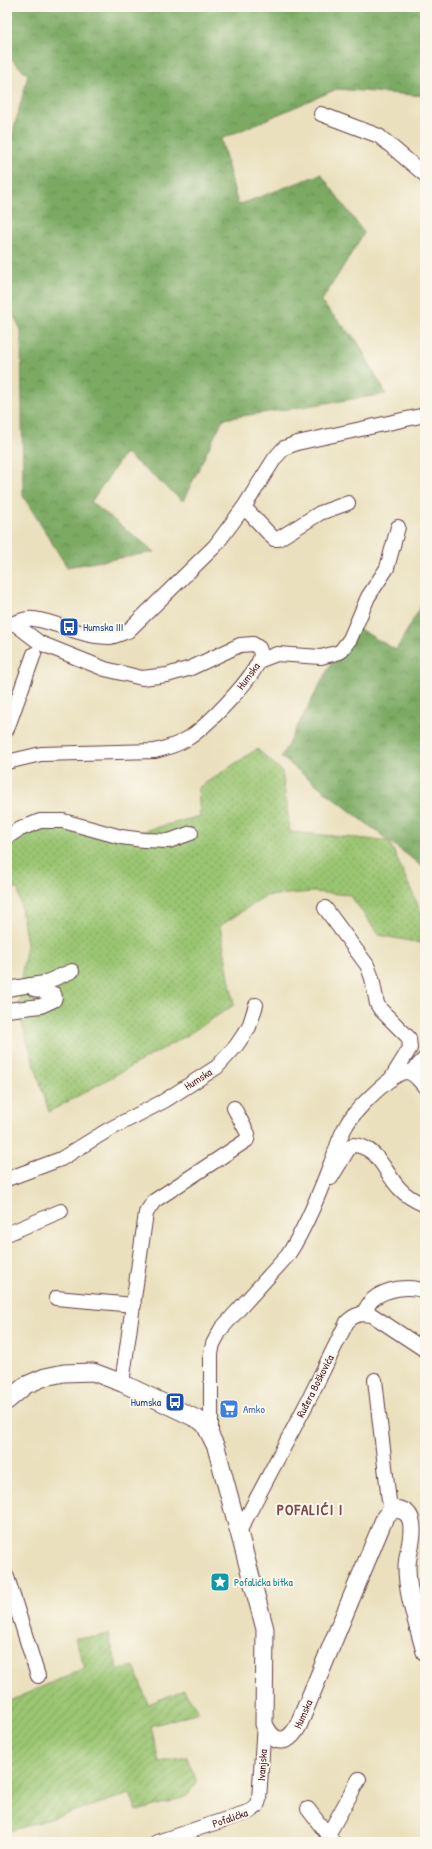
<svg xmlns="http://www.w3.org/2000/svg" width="432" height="1849" font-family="'Patrick Hand',sans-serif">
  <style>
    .grass { fill: url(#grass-dots); stroke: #72724e }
    .forest { fill: url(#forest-crowns); stroke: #626447 }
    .garden { fill: url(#garden-furrows); stroke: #72724e }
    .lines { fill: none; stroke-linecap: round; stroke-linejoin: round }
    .minor-casing { stroke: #623c41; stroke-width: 16 }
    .tertiary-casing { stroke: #623c41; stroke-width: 19 }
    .minor { stroke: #fff; stroke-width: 14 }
    .tertiary { stroke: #fff; stroke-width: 17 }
    .labels { text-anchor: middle; stroke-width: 4; stroke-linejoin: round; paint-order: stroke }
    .transit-label { font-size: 11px; fill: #164399; stroke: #fbf7ec; text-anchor: start }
    .street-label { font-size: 11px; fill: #4a1f2b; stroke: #fbf7ec }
    .shop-label { font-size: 11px; fill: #366cbe; stroke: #fbf7ec; text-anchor: start }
    .culture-label { font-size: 11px; fill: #0d838f; stroke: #fbf7ec; text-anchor: start }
    .district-label { font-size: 15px; font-weight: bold; letter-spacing: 1px; fill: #7d4b4b; stroke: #fbf7ec }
  </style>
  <defs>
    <pattern id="grass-dots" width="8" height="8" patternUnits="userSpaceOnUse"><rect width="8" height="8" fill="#9ac571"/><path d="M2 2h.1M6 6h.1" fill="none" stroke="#809f5d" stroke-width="1.8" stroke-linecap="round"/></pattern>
    <pattern id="forest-crowns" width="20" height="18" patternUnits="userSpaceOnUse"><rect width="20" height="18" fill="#7baa63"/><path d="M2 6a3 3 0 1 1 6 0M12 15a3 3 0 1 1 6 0" fill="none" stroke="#678a52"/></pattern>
    <pattern id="garden-furrows" width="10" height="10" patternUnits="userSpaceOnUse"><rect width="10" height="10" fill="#9ac571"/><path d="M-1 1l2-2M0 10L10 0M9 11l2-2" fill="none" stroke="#809f5d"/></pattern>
  </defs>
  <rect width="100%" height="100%" fill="#fbf7ec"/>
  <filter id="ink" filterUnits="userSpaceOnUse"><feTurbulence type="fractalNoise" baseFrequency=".025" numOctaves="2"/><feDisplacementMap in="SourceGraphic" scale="8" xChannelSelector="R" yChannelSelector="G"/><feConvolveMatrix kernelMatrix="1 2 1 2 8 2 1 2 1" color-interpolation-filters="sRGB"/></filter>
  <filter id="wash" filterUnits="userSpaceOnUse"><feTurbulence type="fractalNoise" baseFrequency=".012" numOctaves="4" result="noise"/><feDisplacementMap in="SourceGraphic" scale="16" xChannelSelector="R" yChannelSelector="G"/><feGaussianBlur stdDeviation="0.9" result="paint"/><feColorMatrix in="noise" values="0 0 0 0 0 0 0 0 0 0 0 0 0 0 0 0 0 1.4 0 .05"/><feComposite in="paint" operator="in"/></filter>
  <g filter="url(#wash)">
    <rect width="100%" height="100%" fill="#eae0bd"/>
    <path class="grass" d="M257 749 282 771 290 832 389 841 425 921V944L379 935 350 895 312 892 265 896 220 926 234 1005 184 1037 49 1112 19 1014 22 972 27 945 18 889 7 888V839L63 821 121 837 200 816 198 788Z"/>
    <g class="forest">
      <path d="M7 7H425V96L337 89 221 139 238 205 321 174 364 233 321 302 357 341 386 394 223 419 183 501 125 453 91 502 155 552 67 567 23 496 21 330 7 303V154L28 75 7 55Z"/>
      <path d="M425 599V869L281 757 352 625 396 650Z"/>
    </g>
    <path class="garden" d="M108 1634 118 1669 134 1666 148 1704 184 1690 199 1712 151 1726 159 1762 187 1757 197 1782 186 1797 137 1811 130 1794 7 1832V1702L85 1668 75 1638 96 1637Z"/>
  </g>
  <g filter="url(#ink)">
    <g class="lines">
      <defs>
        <g id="minor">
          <path d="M321 114 379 136 425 175"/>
          <path d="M244 507 274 539H278L320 513 348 503"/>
          <path d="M8 624C17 624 24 617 34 619 60 623 84 638 110 637 116 636 122 633 128 631L215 546 244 507 275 458 284 448 297 443 425 415"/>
          <path d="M261 660 277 654 321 657 340 652 350 639 368 597 387 568 398 527"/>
          <path d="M7 729 34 654"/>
          <path d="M7 762 41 754 155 751C167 748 177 745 187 739 205 728 259 674 261 654L259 648 253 644 240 645 191 668 167 675 142 678 105 669 40 643 15 624"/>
          <path d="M7 837 18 830 40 821H63L121 837 144 840 169 841 191 833"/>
          <path d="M325 908 367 965 372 978 377 1004 381 1010 409 1038 410 1048 391 1079"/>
          <path d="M7 989 44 983 72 971"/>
          <path d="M7 1010 41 1006 54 1000 55 997 54 994 34 989 30 985"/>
          <path d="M411 1073 425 1058"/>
          <path d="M331 1178 349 1148 353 1145C378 1146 385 1173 399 1188 406 1196 415 1201 425 1205"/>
          <path d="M7 1179 61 1159 108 1130 164 1101 217 1067 236 1046 249 1027 256 1005"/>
          <path d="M7 1234 61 1211"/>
          <path d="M56 1298 134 1305"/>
          <path d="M363 1313C366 1309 369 1303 372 1300 385 1288 410 1285 425 1291"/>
          <path d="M375 1380 389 1501 392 1510"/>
          <path d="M122 1383 146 1213 154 1201 247 1140 248 1134 234 1108"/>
          <path d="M211 1435V1354L213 1344 221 1329 288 1255C306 1227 319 1194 331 1163 336 1151 339 1137 346 1126 352 1113 393 1071 407 1072 415 1073 420 1082 425 1087"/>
          <path d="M240 1530 307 1403 347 1322C355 1314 361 1313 372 1315L425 1350"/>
          <path d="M7 1577 38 1676"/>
          <path d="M308 1809 333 1842"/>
          <path d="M328 1835 359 1779"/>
          <path d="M157 1842 251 1811 257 1806 259 1800 264 1724"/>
        </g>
        <path id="tertiary" d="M7 1401 26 1385 45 1377 64 1373 93 1372 122 1383 199 1420 205 1425 216 1447 265 1629 264 1724C273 1744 287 1746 298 1726L385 1517 392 1510C401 1508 409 1512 411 1521 415 1535 407 1553 407 1567 407 1596 418 1624 425 1652"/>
      </defs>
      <use href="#minor" class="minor-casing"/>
      <use href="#tertiary" class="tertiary-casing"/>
      <use href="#minor" class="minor"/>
      <use href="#tertiary" class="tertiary"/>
    </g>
  </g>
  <defs>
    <symbol id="bus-square" viewBox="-11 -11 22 22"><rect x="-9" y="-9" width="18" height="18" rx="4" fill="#1a4fb4" stroke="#fbf7ec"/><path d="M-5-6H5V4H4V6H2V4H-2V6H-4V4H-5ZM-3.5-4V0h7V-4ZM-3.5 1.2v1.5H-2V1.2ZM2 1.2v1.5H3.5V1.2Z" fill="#fff"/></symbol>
    <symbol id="supermarket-square" viewBox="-11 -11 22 22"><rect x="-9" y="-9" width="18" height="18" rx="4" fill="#3f7fe0" stroke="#fbf7ec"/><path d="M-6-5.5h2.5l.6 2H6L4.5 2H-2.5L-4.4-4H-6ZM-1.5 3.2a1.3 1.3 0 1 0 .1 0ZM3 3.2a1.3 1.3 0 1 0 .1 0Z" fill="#fff"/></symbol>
    <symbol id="sight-square" viewBox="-11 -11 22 22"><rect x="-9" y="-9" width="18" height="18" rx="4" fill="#0f9aa8" stroke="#fbf7ec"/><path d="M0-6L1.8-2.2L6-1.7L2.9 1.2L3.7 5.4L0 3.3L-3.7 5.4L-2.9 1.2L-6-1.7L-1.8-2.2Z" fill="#fff"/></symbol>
  </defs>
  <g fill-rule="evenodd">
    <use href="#bus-square" x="58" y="616" width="22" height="22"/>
    <use href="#bus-square" x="164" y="1391" width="22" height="22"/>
    <use href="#supermarket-square" x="218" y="1398" width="22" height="22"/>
    <use href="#sight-square" x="209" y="1571" width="22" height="22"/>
  </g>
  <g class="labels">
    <g class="transit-label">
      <text x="83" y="631">Humska III</text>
      <text x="161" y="1406" text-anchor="end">Humska</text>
    </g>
    <g class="street-label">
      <text transform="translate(248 676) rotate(-53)" y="4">Humska</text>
      <text transform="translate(198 1079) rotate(-33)" y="4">Humska</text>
      <text transform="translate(315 1386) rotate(-63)" y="4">Ruđera Boškovića</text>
      <text transform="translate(303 1714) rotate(-66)" y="4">Humska</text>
      <text transform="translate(262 1765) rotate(-86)" y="4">Ivanjska</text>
      <text transform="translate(230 1818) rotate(-19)" y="4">Pofalićka</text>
    </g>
    <g class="shop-label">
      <text x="243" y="1413">Amko</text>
    </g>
    <g class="culture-label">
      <text x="234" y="1586">Pofalićka bitka</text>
    </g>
    <g class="district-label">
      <text x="310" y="1515">POFALIĆI I</text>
    </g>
  </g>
  <rect width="432" height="1849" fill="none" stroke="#fbf7ec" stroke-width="24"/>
</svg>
